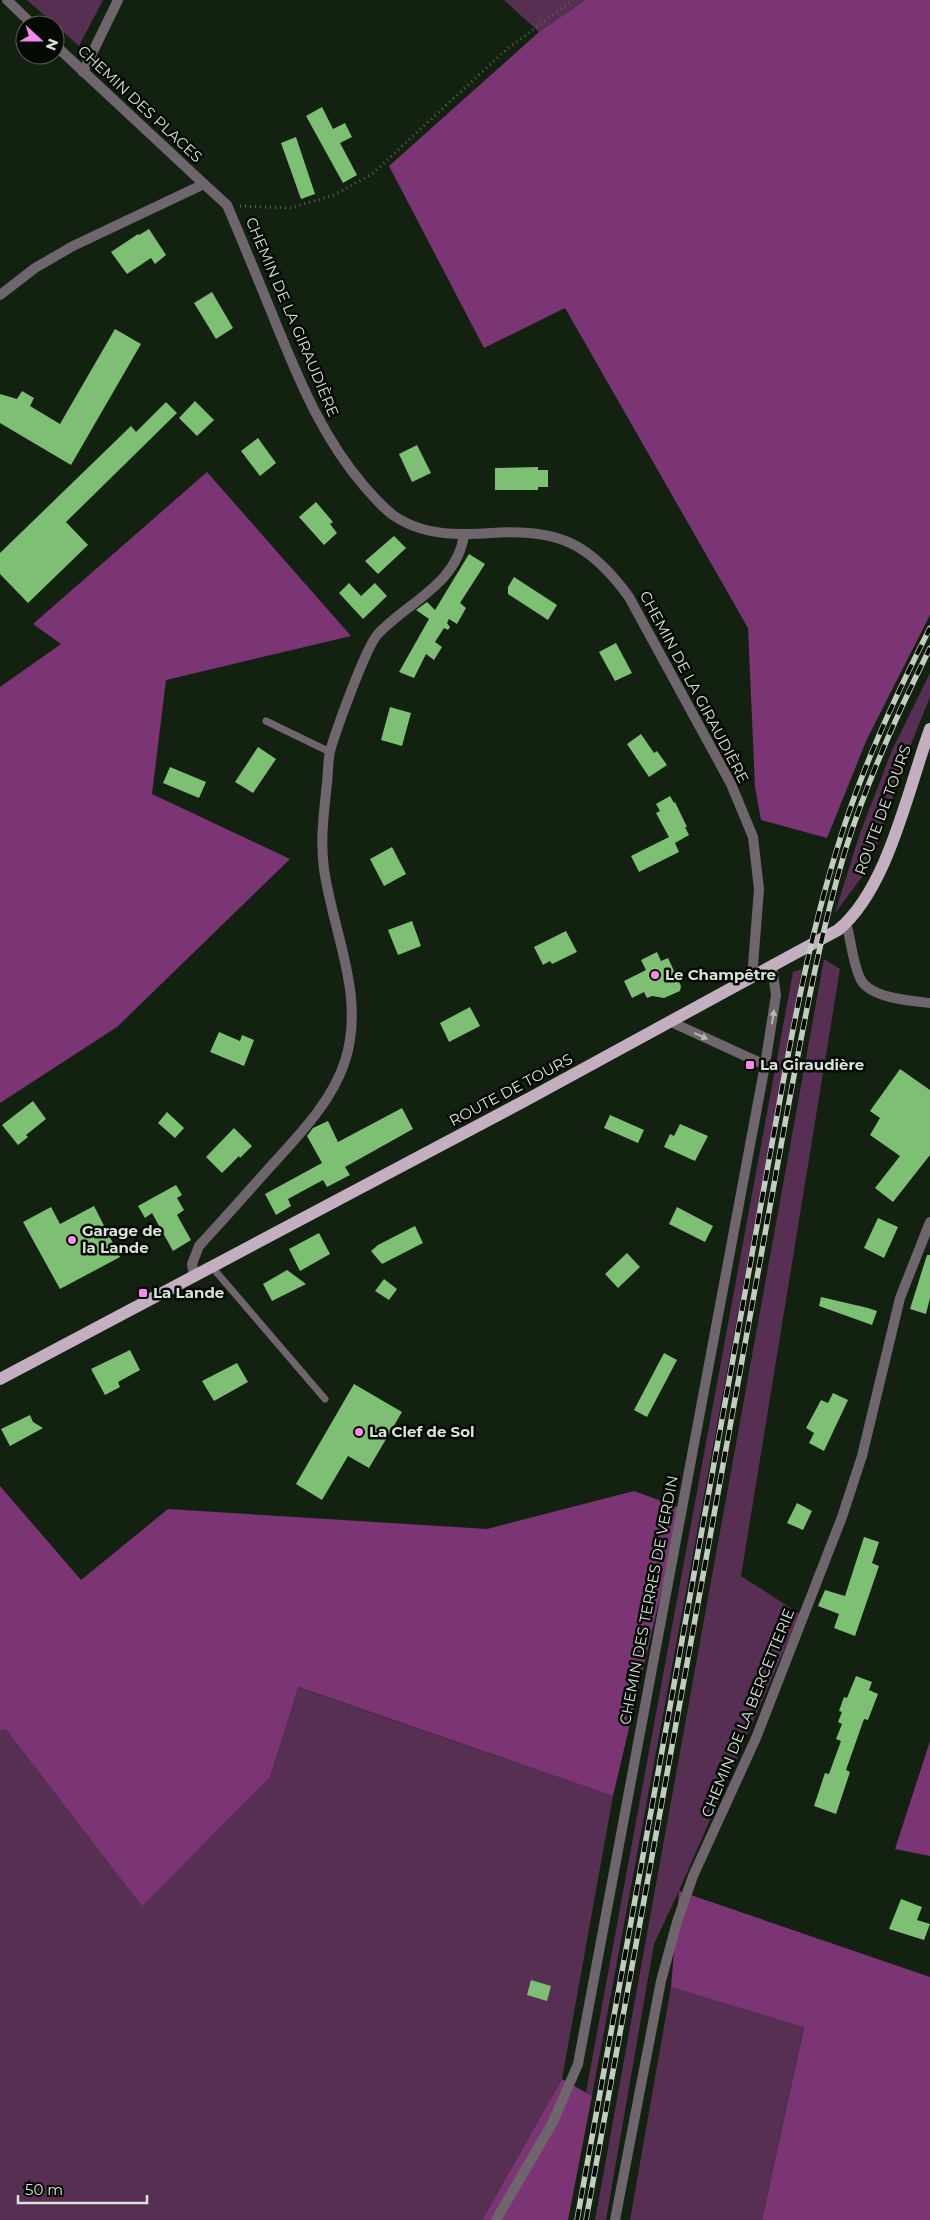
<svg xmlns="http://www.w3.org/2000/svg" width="930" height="2220" font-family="Montserrat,sans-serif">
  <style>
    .green { fill: #572f52 }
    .forest { fill: #7b3574 }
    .building { fill: #7dc073 }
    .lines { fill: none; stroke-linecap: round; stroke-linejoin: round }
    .path { stroke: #566454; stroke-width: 3; stroke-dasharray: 1 4; stroke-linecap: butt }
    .lane { stroke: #6f656d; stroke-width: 7 }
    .street { stroke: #6f656d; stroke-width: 10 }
    .primary { stroke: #c3afbf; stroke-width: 12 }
    .rail-casing { stroke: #c2cdc0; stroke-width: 5.5 }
    .rail { stroke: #040903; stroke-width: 4; stroke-dasharray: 11; stroke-linecap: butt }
    .oneway { fill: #b4b7b2 }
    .poi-dot { fill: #f888eb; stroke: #040903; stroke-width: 2 }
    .labels { text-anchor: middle; stroke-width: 5; stroke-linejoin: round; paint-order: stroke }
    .street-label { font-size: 15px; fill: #d9e3d7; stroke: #040903 }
    .poi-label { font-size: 15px; font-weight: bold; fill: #d9e3d7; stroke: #040903; text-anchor: start }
  </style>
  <rect width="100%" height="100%" fill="#122110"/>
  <g class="green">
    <path d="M27 0H103L79 46Z"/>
    <path d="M504 0H585L539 32Z"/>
    <path d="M930 673V697L909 749 877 844 862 877 835 913 859 836 892 750Z"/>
    <path d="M824 959 840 969 741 1576 800 1614 679 1891 654 1944 606 2220H595Z"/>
    <path d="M802 969 592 2096 586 2092 793 972Z"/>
    <path d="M297 1687 613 1796 562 2079 482 2220H0V1731L5 1728 270 1777Z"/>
    <path d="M671 1987 804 2026 762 2220H630Z"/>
  </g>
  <g class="forest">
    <path d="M585 0H930V615L867 739 827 838 761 820 755 787 748 628 565 308 484 348 389 166 539 32Z"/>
    <path d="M207 472 351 636 166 680 152 794 290 859 117 1027 0 1103V687L61 644 33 624Z"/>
    <path d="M0 1486 81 1580 168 1509 487 1529 634 1491 681 1508 613 1796 298 1687 270 1777 142 1906 6 1729 0 1731Z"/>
    <path d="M930 1741V1856L895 1849Z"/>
    <path d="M679 1891 930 1977V2220H762L804 2027 671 1987Z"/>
    <path d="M562 2079 592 2096 568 2220H482Z"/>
  </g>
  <g class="building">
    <path d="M322 107 333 129 345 123 352 137 340 143 357 175 343 183 306 116Z"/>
    <path d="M296 137 315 194 301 199 281 143Z"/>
    <path d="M149 229 166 255 155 264 151 258 127 274 111 252 138 234 139 235Z"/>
    <path d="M212 292 233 328 216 339 194 303Z"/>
    <path d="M115 329 141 344 71 465 0 423V394L17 399 22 391 34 398 30 406 60 424Z"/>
    <path d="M195 401 214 420 197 436 179 418Z"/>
    <path d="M166 402 177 413 66 522 88 545 28 603 0 574V553L131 426 136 432Z"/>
    <path d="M258 438 276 463 260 476 241 451Z"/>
    <path d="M417 445 431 473 412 482 399 454Z"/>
    <path d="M538 467V470H548V487H538V490H495V468Z"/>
    <path d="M316 502 333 522 330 524 337 533 324 545 299 517Z"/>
    <path d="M394 536 406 548 378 574 365 561Z"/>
    <path d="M469 554 485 564 460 603 466 608 457 624 449 619 447 623 450 627 448 630 444 628 435 642 442 647 434 660 426 654 414 678 399 672 429 619 416 610 427 602 435 610Z"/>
    <path d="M514 577 557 605 548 620 508 594V587Z"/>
    <path d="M349 583 361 596 375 583 387 596 363 619 339 593Z"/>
    <path d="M616 643 632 673 615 681 599 652Z"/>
    <path d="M390 707 411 713 402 746 381 740Z"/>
    <path d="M641 734 654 753 657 751 667 765 649 777 627 744Z"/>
    <path d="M258 747 276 759 253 793 235 782Z"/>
    <path d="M170 767 206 782 199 798 163 783Z"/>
    <path d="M670 796 674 803 675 802 687 827H685L689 835 675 843 679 852 639 872 631 856 669 837 656 813 660 811 656 804Z"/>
    <path d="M392 847 406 874 384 886 370 859Z"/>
    <path d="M412 921 421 946 398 955 388 930Z"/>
    <path d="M566 931 577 952 552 964 550 961 543 965 534 947Z"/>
    <path d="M657 952 661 961 668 958 681 986 680 991 664 998 652 996 647 998 644 992 632 998 624 981 646 970 641 960Z"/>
    <path d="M470 1007 480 1026 449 1042 440 1023Z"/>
    <path d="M219 1032 240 1041 242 1035 254 1040 244 1066 210 1052Z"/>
    <path d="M900 1069 930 1090V1155L893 1202 875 1188 900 1156 870 1135 880 1118 870 1111Z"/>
    <path d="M33 1101 46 1119 26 1135 28 1137 18 1145 2 1125Z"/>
    <path d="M402 1108 413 1129 345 1167 350 1175 327 1187 323 1180 288 1199 291 1206 276 1215 265 1194 322 1163 307 1136 313 1128 328 1121 338 1142Z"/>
    <path d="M167 1112 184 1128 175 1138 158 1123Z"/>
    <path d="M610 1115 644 1130 638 1143 604 1128Z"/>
    <path d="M680 1124 708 1136 695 1161 664 1147 670 1134 674 1136Z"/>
    <path d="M234 1128 252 1146 240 1158 239 1156 222 1173 206 1157Z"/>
    <path d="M176 1185 182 1195 177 1198 184 1210 177 1215 191 1240 173 1251 152 1213 145 1218 138 1206Z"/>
    <path d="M94 1206 120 1257 60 1289 23 1222 51 1207 60 1224Z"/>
    <path d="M677 1207 713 1226 705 1242 669 1224Z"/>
    <path d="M878 1218 898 1227 884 1258 864 1248Z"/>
    <path d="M415 1226 423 1243 382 1264 371 1251 378 1245Z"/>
    <path d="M319 1233 330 1254 300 1271 289 1249Z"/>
    <path d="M627 1253 640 1267 618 1288 605 1274Z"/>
    <path d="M927 1255H930V1298L926 1314 910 1309Z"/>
    <path d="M287 1270 306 1284 272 1301 263 1284Z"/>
    <path d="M384 1279 397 1289 389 1300 375 1291Z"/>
    <path d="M821 1297 868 1308 877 1311 872 1325 819 1306Z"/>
    <path d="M130 1350 140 1370 118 1382 120 1387 105 1395 91 1369Z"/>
    <path d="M664 1353 677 1360 647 1417 634 1410Z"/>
    <path d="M237 1363 248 1382 214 1401 202 1381Z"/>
    <path d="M354 1384 402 1412 369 1468 348 1456 322 1500 296 1484Z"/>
    <path d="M833 1393 848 1400 824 1451 809 1443 814 1433 806 1428 821 1400 828 1403Z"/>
    <path d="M30 1415 33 1422 43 1428 10 1446 1 1429Z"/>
    <path d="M797 1503 812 1511 803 1530 787 1523Z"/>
    <path d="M864 1537 879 1542 872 1563 879 1566 855 1636 834 1628 839 1614 818 1606 825 1590 845 1596Z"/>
    <path d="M856 1676 872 1682 869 1690 878 1694 868 1720 864 1719 846 1770 850 1772 836 1814 814 1806 825 1773 829 1774 841 1741 836 1739 842 1724 838 1722 842 1712 839 1711 844 1697 847 1698Z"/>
    <path d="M901 1899 922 1907 917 1920 930 1924 924 1940 889 1929Z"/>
    <path d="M531 1980 551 1986 547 2001 527 1995Z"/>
  </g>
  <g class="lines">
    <path class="path" d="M240 206 291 208 334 195 372 174 507 49 573 0"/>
    <g class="lane">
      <path d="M266 721 330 752"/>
      <path d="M212 1267 325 1399"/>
    </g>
    <g class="street">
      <path d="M7 0 33 25"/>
      <path d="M55 45 204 184"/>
      <path d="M83 72 118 0"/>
      <path d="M0 295 35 268 73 246 204 184 227 205C245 247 262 289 279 331 302 387 324 439 364 486 375 498 385 511 399 519 428 536 459 535 491 533 557 528 590 543 629 597L731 784 753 837 759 889 752 978"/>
      <path d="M846 923C851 939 853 966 861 980 871 998 911 1001 930 1003"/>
      <path d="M671 1022 765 1065"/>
      <path d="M194 1276 192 1264 199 1246C223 1220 247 1193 270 1167 298 1136 332 1102 345 1061 366 996 333 933 324 869 320 840 324 812 327 783 328 773 328 761 330 751 336 731 366 646 378 634 408 602 457 584 464 535"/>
      <path d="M496 2220 553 2122 578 2064 765 1065 776 995 772 967"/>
      <path d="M615 2220 661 1981 677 1922 693 1876 756 1738 842 1517 862 1456 900 1298 930 1222"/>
    </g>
    <path class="primary" d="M0 1379 530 1098 838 930C888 889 908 789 930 729"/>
    <defs>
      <g id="rail">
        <path d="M577 2220 777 1116C793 1026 810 936 837 849 860 772 894 699 930 628"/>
        <path d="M586 2220 786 1118C803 1028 819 938 845 851 867 781 897 714 930 648"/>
      </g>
    </defs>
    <use href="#rail" class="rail-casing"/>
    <use href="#rail" class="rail"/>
  </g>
  <defs><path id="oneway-solid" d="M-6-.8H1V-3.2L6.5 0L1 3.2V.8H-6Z" transform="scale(1.25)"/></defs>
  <g class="oneway">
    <use href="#oneway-solid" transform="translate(773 1017) rotate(-81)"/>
    <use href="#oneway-solid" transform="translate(701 1036) rotate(25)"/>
  </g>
  <g class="poi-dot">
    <circle cx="655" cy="975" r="5"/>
    <rect x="745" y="1060" width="10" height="10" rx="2.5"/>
    <circle cx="72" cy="1240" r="5"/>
    <rect x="138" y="1288" width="10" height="10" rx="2.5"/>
    <circle cx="359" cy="1432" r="5"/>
  </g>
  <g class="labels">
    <g class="street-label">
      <text transform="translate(140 104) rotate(43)" y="5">CHEMIN DES PLACES</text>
      <text transform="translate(292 317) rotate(67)" y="5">CHEMIN DE LA GIRAUDIÈRE</text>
      <text transform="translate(694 687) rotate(62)" y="5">CHEMIN DE LA GIRAUDIÈRE</text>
      <text transform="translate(883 810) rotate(-70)" y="5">ROUTE DE TOURS</text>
      <text transform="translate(511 1090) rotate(-28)" y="5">ROUTE DE TOURS</text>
      <text transform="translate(649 1600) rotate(-79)" y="5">CHEMIN DES TERRES DE VERDIN</text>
      <text transform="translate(748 1713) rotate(-68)" y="5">CHEMIN DE LA BERCETTERIE</text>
    </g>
    <g class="poi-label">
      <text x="665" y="980">Le Champêtre</text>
      <text x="760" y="1070">La Giraudière</text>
      <text x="82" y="1236">Garage de<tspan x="82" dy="17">la Lande</tspan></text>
      <text x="153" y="1298">La Lande</text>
      <text x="369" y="1437">La Clef de Sol</text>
    </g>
  </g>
  <g transform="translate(40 40) rotate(111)"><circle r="24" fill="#040903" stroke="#596058"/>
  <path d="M0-4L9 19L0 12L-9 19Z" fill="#f888eb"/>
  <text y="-8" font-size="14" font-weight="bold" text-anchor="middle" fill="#d9e3d7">N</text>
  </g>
  <path d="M18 2195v8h129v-8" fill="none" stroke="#d9e3d7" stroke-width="2.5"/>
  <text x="25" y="2195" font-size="15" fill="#d9e3d7" stroke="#040903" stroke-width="4" paint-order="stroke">50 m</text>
</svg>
